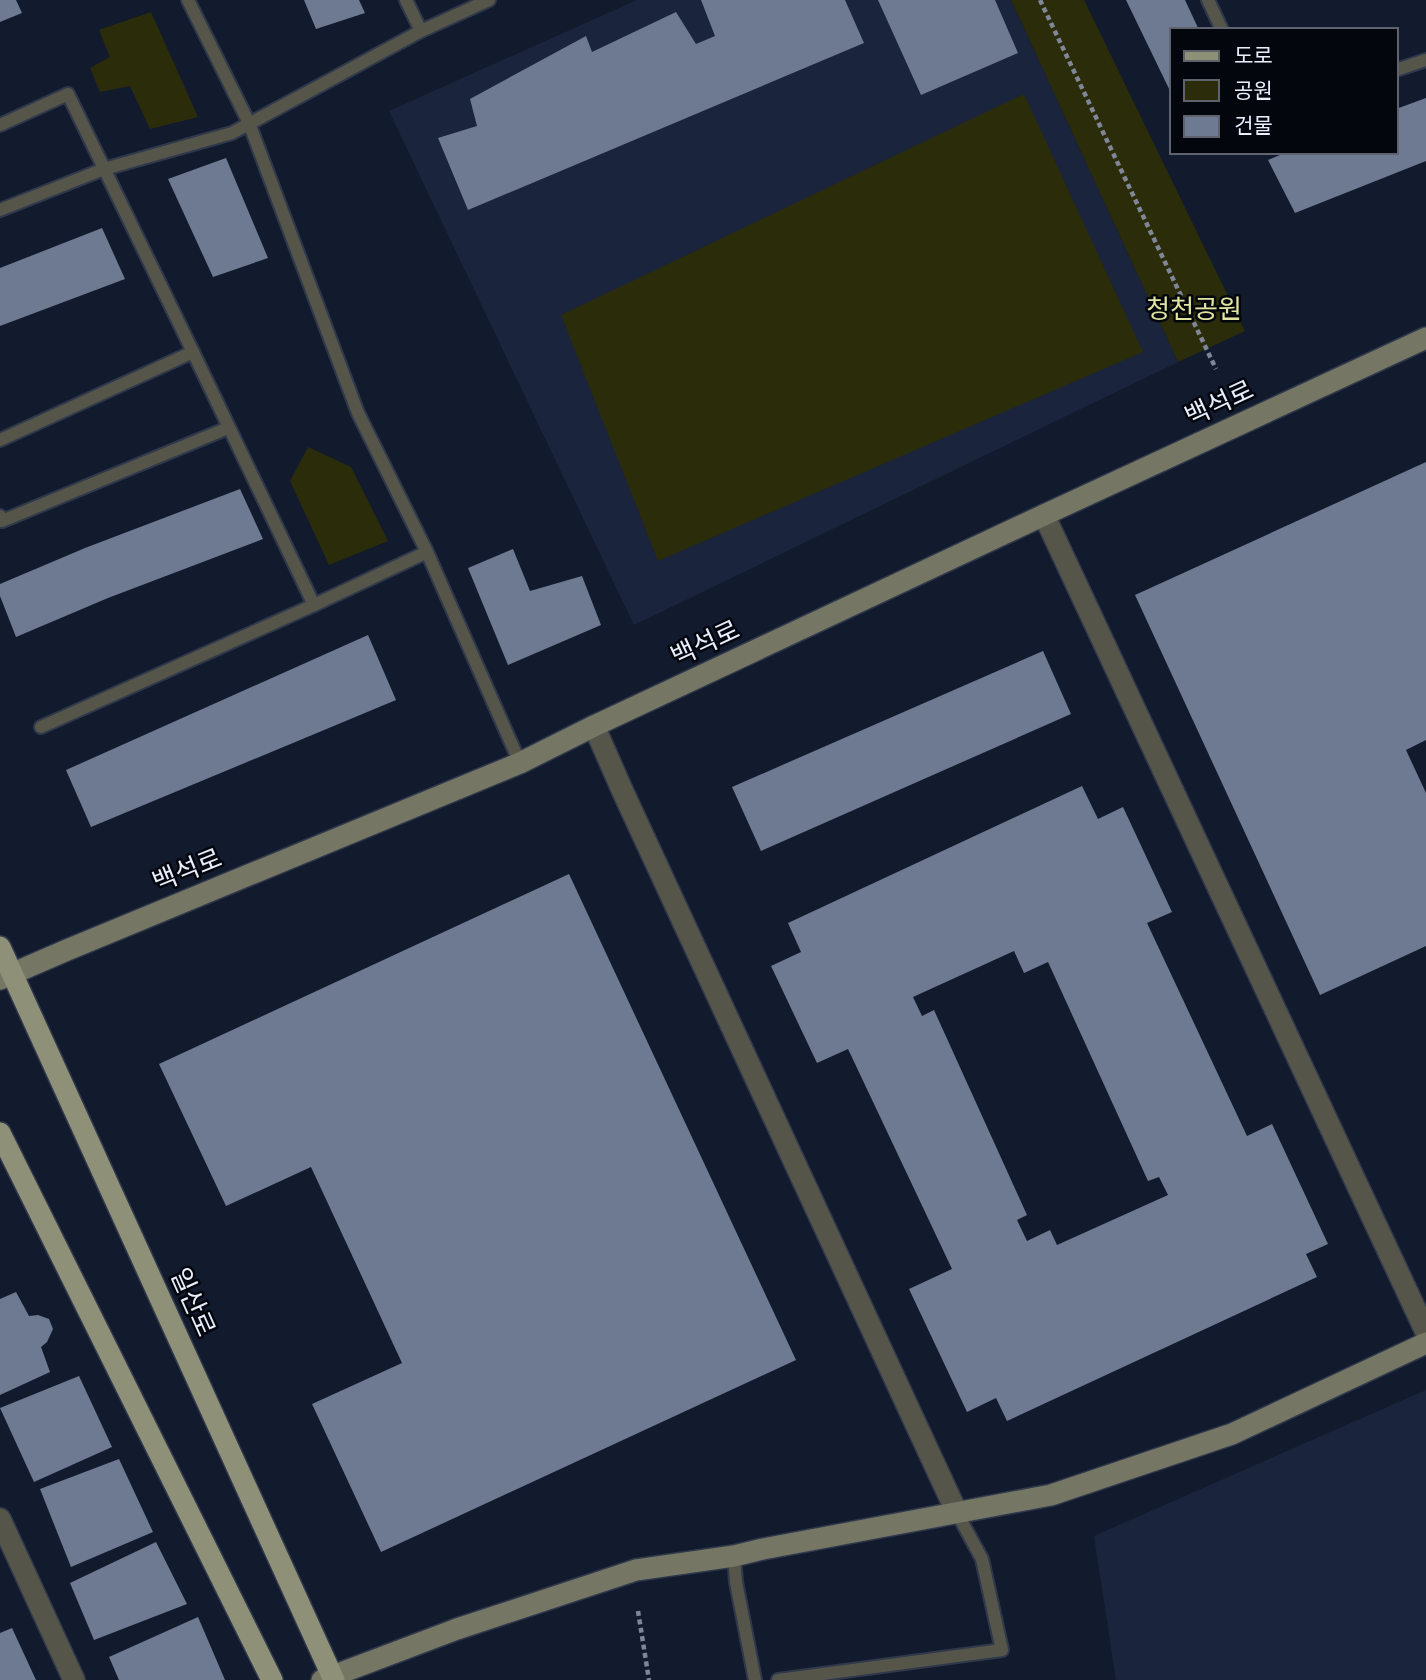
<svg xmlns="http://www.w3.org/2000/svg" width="1426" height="1680" font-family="'Exo 2','Noto Sans KR',sans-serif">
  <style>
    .built { fill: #1a243d }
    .green { fill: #2b2c0a }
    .building { fill: #6e7992; fill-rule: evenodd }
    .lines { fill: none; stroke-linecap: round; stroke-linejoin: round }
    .lane-casing { stroke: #30394b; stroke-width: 16 }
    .street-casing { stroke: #30394b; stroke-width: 24 }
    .secondary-casing { stroke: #30394b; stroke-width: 24 }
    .primary-casing { stroke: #30394b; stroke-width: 24 }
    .path { stroke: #7f8697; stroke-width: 4.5; stroke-dasharray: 5 3.5; stroke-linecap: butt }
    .lane { stroke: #55554a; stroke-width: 12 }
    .street { stroke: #55554a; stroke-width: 21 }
    .secondary { stroke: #757664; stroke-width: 21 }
    .primary { stroke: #8e9078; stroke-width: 21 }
    .labels { text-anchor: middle; stroke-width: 5; stroke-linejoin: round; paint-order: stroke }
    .park-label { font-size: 26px; fill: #e1e49e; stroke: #04060e }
    .street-label { font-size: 26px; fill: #e8eefc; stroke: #04060e }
  </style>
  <rect width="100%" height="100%" fill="#121b2e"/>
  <g class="built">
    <path d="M637 0H1011L1178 362 634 625 389 111Z"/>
    <path d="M1426 1390V1680H1116L1094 1536Z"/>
  </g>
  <g class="green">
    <path d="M1011 0H1084L1245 331 1178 362Z"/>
    <path d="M151 12 198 117 150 129 130 86 100 92 90 68 110 57 99 30Z"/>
    <path d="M1024 94 1143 352 658 561 561 315Z"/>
    <path d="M308 447 351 467 388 541 329 565 290 481Z"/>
  </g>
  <g class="building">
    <path d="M0 0H16L22 13 0 22Z"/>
    <path d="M304 0H359L365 13 316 29Z"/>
    <path d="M701 0H845L864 43 468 210 438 138 477 126 470 99 586 36 592 52 676 12 696 44 715 36Z"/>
    <path d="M878 0H995L1018 53 921 95Z"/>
    <path d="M1126 0H1185L1199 30H1172V95Z"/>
    <path d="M1426 98V161L1295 213 1268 160 1287 152H1396V109Z"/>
    <path d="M226 158 268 258 213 277 168 179Z"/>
    <path d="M102 228 125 279 0 326V268Z"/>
    <path d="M1426 462V740L1406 750 1426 793V946L1320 995 1135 595Z"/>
    <path d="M240 489 263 539 108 598 16 637 0 596V584L85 548Z"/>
    <path d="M513 549 530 591 582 576 601 625 508 665 468 568Z"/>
    <path d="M368 635 396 700 91 827 66 770Z"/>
    <path d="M1043 651 1071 714 761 851 732 787Z"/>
    <path d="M1082 786 1098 819 1123 807 1172 912 1147 923 1247 1136 1272 1124 1328 1244 1306 1254 1317 1277 1007 1421 996 1398 967 1412 909 1289 952 1269 848 1049 817 1063 771 966 801 952 788 923ZM1014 951 1024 973 1048 962 1148 1181 1159 1177 1168 1195 1057 1245 1050 1230 1027 1241 1017 1220 1027 1215 934 1010 922 1016 913 997Z"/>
    <path d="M569 874 796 1360 381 1552 312 1404 402 1363 311 1167 226 1206 159 1064Z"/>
    <path d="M16 1292 29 1316 38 1315 49 1319 53 1329 47 1342 41 1347 50 1372 0 1395V1299Z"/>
    <path d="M79 1376 112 1447 34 1482 0 1408Z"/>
    <path d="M119 1459 153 1532 71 1567 40 1489Z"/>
    <path d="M156 1542 187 1604 94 1640 70 1583Z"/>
    <path d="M198 1617 225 1680H119L109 1657Z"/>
    <path d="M12 1628 36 1680H0V1633Z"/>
  </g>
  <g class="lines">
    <defs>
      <g id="lane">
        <path d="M188 0 249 123 358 413 427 552"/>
        <path d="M406 0 421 31 489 0"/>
        <path d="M1208 0 1222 30"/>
        <path d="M1396 70 1426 60"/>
        <path d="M0 125 68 94 193 352"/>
        <path d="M0 210 104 169 232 133 421 31"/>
        <path d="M0 440 193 352 314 605 41 727"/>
        <path d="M0 516 2 521 228 428"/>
        <path d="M314 605 427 552 520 763"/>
        <path d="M734 1556 736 1582 755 1680"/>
        <path d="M778 1680 1002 1650 982 1559 957 1513"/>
      </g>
      <g id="street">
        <path d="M1044 515 1426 1332"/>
        <path d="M594 726 623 792 957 1513"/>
        <path d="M0 1519 74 1680"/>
      </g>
      <g id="secondary">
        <path d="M0 979 67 950 520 763 594 726 1044 515 1426 338"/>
        <path d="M322 1680 457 1629 636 1570 734 1556 763 1549 1051 1495 1232 1434 1426 1343"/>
      </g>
      <g id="primary">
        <path d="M0 947 334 1680"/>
        <path d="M0 1133 272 1680"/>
      </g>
    </defs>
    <use href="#lane" class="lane-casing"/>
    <use href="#street" class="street-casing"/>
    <use href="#secondary" class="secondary-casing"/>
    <use href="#primary" class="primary-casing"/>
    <g class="path">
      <path d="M1040 0 1216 369"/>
      <path d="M638 1611 649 1680"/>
    </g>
    <use href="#lane" class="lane"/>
    <use href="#street" class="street"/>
    <use href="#secondary" class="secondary"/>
    <use href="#primary" class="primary"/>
  </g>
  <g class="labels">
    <g class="park-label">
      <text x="1194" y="318">청천공원</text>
    </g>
    <g class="street-label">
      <text transform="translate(1219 403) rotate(-25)" y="9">백석로</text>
      <text transform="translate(705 643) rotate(-25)" y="9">백석로</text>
      <text transform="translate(187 870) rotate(-22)" y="9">백석로</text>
      <text transform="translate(193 1302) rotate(66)" y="9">일산로</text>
    </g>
  </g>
  <rect x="1170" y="28" width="228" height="126" fill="#04060e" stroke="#5f636d" stroke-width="2"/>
  <rect x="1184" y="51" width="35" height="10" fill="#8e9078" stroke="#5f636d" stroke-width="2"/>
  <text x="1234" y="63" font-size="21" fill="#e8eefc">도로</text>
  <rect x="1184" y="80" width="35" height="21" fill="#2b2c0a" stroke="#5f636d" stroke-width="2"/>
  <text x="1234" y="98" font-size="21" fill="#e8eefc">공원</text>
  <rect x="1184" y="116" width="35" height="21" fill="#6e7992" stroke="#5f636d" stroke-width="2"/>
  <text x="1234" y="133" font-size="21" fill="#e8eefc">건물</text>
</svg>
